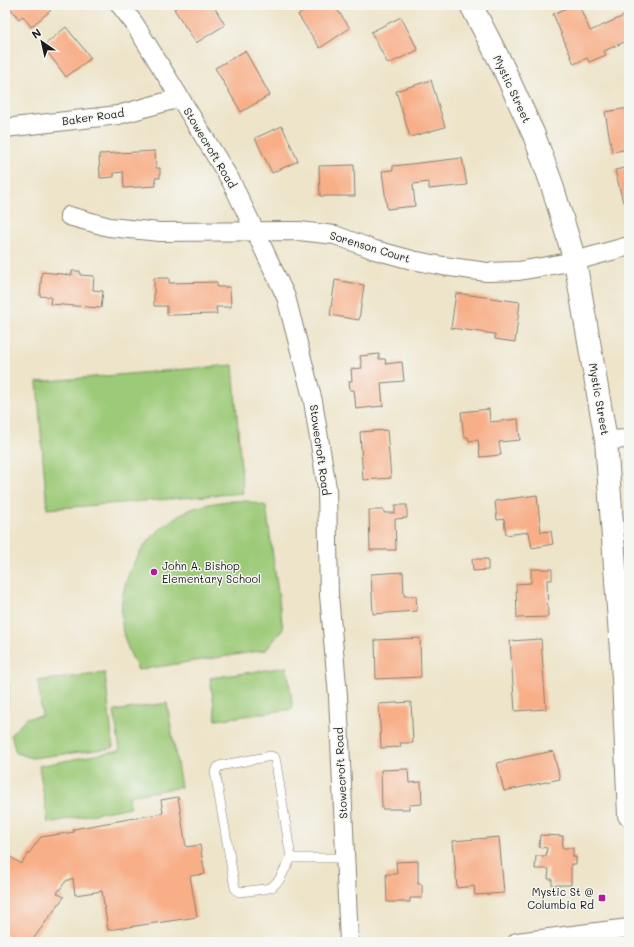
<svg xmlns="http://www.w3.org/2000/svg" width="634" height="947" font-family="Mali,sans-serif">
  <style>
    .green { fill: #9dca78; stroke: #5c734a }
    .building { fill: #f8af88 }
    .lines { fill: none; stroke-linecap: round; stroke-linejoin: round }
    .service-casing { stroke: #848072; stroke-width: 10 }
    .minor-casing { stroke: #848072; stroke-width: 20 }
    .trunk-casing { stroke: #848072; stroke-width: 24 }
    .service { stroke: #fff; stroke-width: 9 }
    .minor { stroke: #fff; stroke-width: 18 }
    .trunk { stroke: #fff; stroke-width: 22 }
    .poi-dot { fill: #b5179e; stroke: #f6f6f2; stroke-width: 1.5 }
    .labels { text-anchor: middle; stroke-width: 3; stroke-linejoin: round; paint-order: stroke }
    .street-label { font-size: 11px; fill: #1c1c1c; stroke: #f6f6f2 }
    .poi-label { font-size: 11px; fill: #1c1c1c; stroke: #f6f6f2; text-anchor: start }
  </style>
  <rect width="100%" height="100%" fill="#f6f6f2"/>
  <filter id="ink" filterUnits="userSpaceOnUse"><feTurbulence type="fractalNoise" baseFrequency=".025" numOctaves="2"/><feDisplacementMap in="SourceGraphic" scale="8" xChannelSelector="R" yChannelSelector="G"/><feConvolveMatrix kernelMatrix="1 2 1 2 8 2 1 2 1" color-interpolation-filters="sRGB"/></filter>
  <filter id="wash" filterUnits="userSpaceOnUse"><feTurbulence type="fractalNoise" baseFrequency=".012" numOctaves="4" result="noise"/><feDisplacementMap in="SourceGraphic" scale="16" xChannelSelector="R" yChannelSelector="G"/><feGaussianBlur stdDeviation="0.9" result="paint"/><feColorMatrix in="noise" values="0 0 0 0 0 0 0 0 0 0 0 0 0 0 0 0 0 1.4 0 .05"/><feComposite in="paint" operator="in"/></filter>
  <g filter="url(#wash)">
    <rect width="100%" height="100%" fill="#ede4c9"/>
    <g class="green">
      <path d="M233 365 243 493 47 509 37 382Z"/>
      <path d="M227 501H247L266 506 283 629 266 650 138 670C133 659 127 648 124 636 112 585 142 532 189 510 201 505 214 503 227 501Z"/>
      <path d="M287 667 293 709 216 720 210 678Z"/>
      <path d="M105 673 113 748 32 758 16 753 11 734 27 718 42 716 38 681Z"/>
      <path d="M9 686 5 735V687Z"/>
      <path d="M167 703 181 787 129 796 130 807 48 823 39 766 120 750 114 711Z"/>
    </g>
    <g id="blocks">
      <g class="building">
        <path d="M8 5H47L51 10 31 27 23 16 19 19Z"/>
        <path d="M181 5H213L225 25 196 43 174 9Z"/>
        <path d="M313 5H334L350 28 320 48 298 15Z"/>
        <path d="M573 5H579L590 31 624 16 629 27V40L604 51 606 55 589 62 587 58 574 64 553 14Z"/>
        <path d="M401 17 418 50 388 64 371 32Z"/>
        <path d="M66 27 91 58 66 77 43 46Z"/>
        <path d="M245 51 270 95 241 112 215 68Z"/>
        <path d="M431 80 445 127 410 137 396 91Z"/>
        <path d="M629 108V149L612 152 605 112Z"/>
        <path d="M282 126 298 161 272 173 255 138Z"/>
        <path d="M155 151 156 168H160V178H155L156 186 124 188 123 172 114 173V177L100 178 99 154Z"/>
        <path d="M462 158 467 185 429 189V182L413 184 415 206 387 209 382 171 393 170V166Z"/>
        <path d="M354 165 355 196H320L319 166Z"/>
        <path d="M629 167V200L623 202 615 170Z"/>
        <path d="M72 271H80V275L94 276 93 290 103 291 101 308 50 304 51 297 40 296 42 272 72 275Z"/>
        <path d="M154 278H169V283L217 282V287H230L231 307H216L217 314 167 315V306H154Z"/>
        <path d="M335 280 364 285 359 320 330 315Z"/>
        <path d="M456 293 520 302 515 342 495 339V334L451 328Z"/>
        <path d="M379 354V359H385L386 364 402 362 404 381 381 383 383 406 356 409 354 390H350L349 381H352L351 369 362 368 360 356Z"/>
        <path d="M489 409 490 422 518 419 520 440 499 442 501 455 480 457 478 440 469 441 468 437H464L461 412Z"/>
        <path d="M387 430 391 478 363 480 360 432Z"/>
        <path d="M537 495 541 532 551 531 553 544 532 548 529 532 506 535 504 519 497 520 495 501Z"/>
        <path d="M395 505H407V518L395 519 396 550H370L369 510H384V513H395Z"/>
        <path d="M472 559H488V570L473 571Z"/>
        <path d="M531 569H552V580H547L548 617 517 618 516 584 531 583Z"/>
        <path d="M403 572 404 596H416L417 611 373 614 371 574Z"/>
        <path d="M420 638 421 677 376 679 375 640Z"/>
        <path d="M541 639 546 709 515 711 510 641Z"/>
        <path d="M411 702 413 743H400L401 747 381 748 379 704Z"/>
        <path d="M553 751 560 779 504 791 497 763Z"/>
        <path d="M408 769 409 783 421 782 422 804 409 805V809H382L381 770Z"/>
        <path d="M178 797 186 847 200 845 205 874 190 876 197 917 108 930 102 891 75 895 73 878 66 881 57 893 64 897 31 942H15L5 935V853L21 864 41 837 74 832 73 829 163 813 161 800Z"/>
        <path d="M540 835 563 836 562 848H573V857H576V864H571V885H552V879H548L549 869H535L536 856H546L547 848 539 847Z"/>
        <path d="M499 837 504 893 475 895 474 886 457 888 453 841Z"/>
        <path d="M418 861V884H422V898H410V902H387L386 874H397L396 862Z"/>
      </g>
    </g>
  </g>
  <g filter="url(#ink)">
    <use href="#blocks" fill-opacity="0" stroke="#848072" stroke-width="1"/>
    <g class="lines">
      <defs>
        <g id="service">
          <path d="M271 756 275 758 276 763 291 858 279 880 272 887 265 889 239 892 235 888 215 772 219 766Z"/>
          <path d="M291 858H345"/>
        </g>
        <g id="minor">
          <path d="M120 5 134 23 231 181 255 231 286 297 313 401 327 488 329 595 338 696 349 942"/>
          <path d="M5 128 118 115 180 98"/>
          <path d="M69 216 109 227 160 232 299 231 335 235 375 250 412 260 443 266 487 272 519 271 575 261 629 246"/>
          <path d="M606 440 629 439"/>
          <path d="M517 942 629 928"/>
        </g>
        <path id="trunk" d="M471 5 502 65 534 135 551 182 575 261 606 440 623 678 629 815"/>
      </defs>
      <use href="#service" class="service-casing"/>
      <use href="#minor" class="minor-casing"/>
      <use href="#trunk" class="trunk-casing"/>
      <use href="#service" class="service"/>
      <use href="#minor" class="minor"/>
      <use href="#trunk" class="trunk"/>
    </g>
  </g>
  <g class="poi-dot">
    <circle cx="154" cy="572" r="4"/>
    <rect x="598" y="894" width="8" height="8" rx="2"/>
  </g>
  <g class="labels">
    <g class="street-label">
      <text transform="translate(512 89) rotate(65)" y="4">Mystic Street</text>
      <text transform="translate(93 117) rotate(-8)" y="4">Baker Road</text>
      <text transform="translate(210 148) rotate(59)" y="4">Stowecroft Road</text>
      <text transform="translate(370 247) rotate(17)" y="4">Sorenson Court</text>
      <text transform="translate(599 399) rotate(80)" y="4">Mystic Street</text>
      <text transform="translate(320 450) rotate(82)" y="4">Stowecroft Road</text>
      <text transform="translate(341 773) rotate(-93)" y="4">Stowecroft Road</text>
    </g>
    <g class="poi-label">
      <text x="162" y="570">John A. Bishop<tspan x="162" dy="13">Elementary School</tspan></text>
      <text x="594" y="896" text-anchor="end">Mystic St @<tspan x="594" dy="13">Columbia Rd</tspan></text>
    </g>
  </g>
  <rect width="634" height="947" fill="none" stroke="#f6f6f2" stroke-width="20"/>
  <g transform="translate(42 42) rotate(326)" stroke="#f6f6f2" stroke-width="3" paint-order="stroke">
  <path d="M0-3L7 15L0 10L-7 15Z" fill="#1c1c1c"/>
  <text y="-6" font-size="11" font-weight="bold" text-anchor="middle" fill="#1c1c1c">N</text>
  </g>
</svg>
